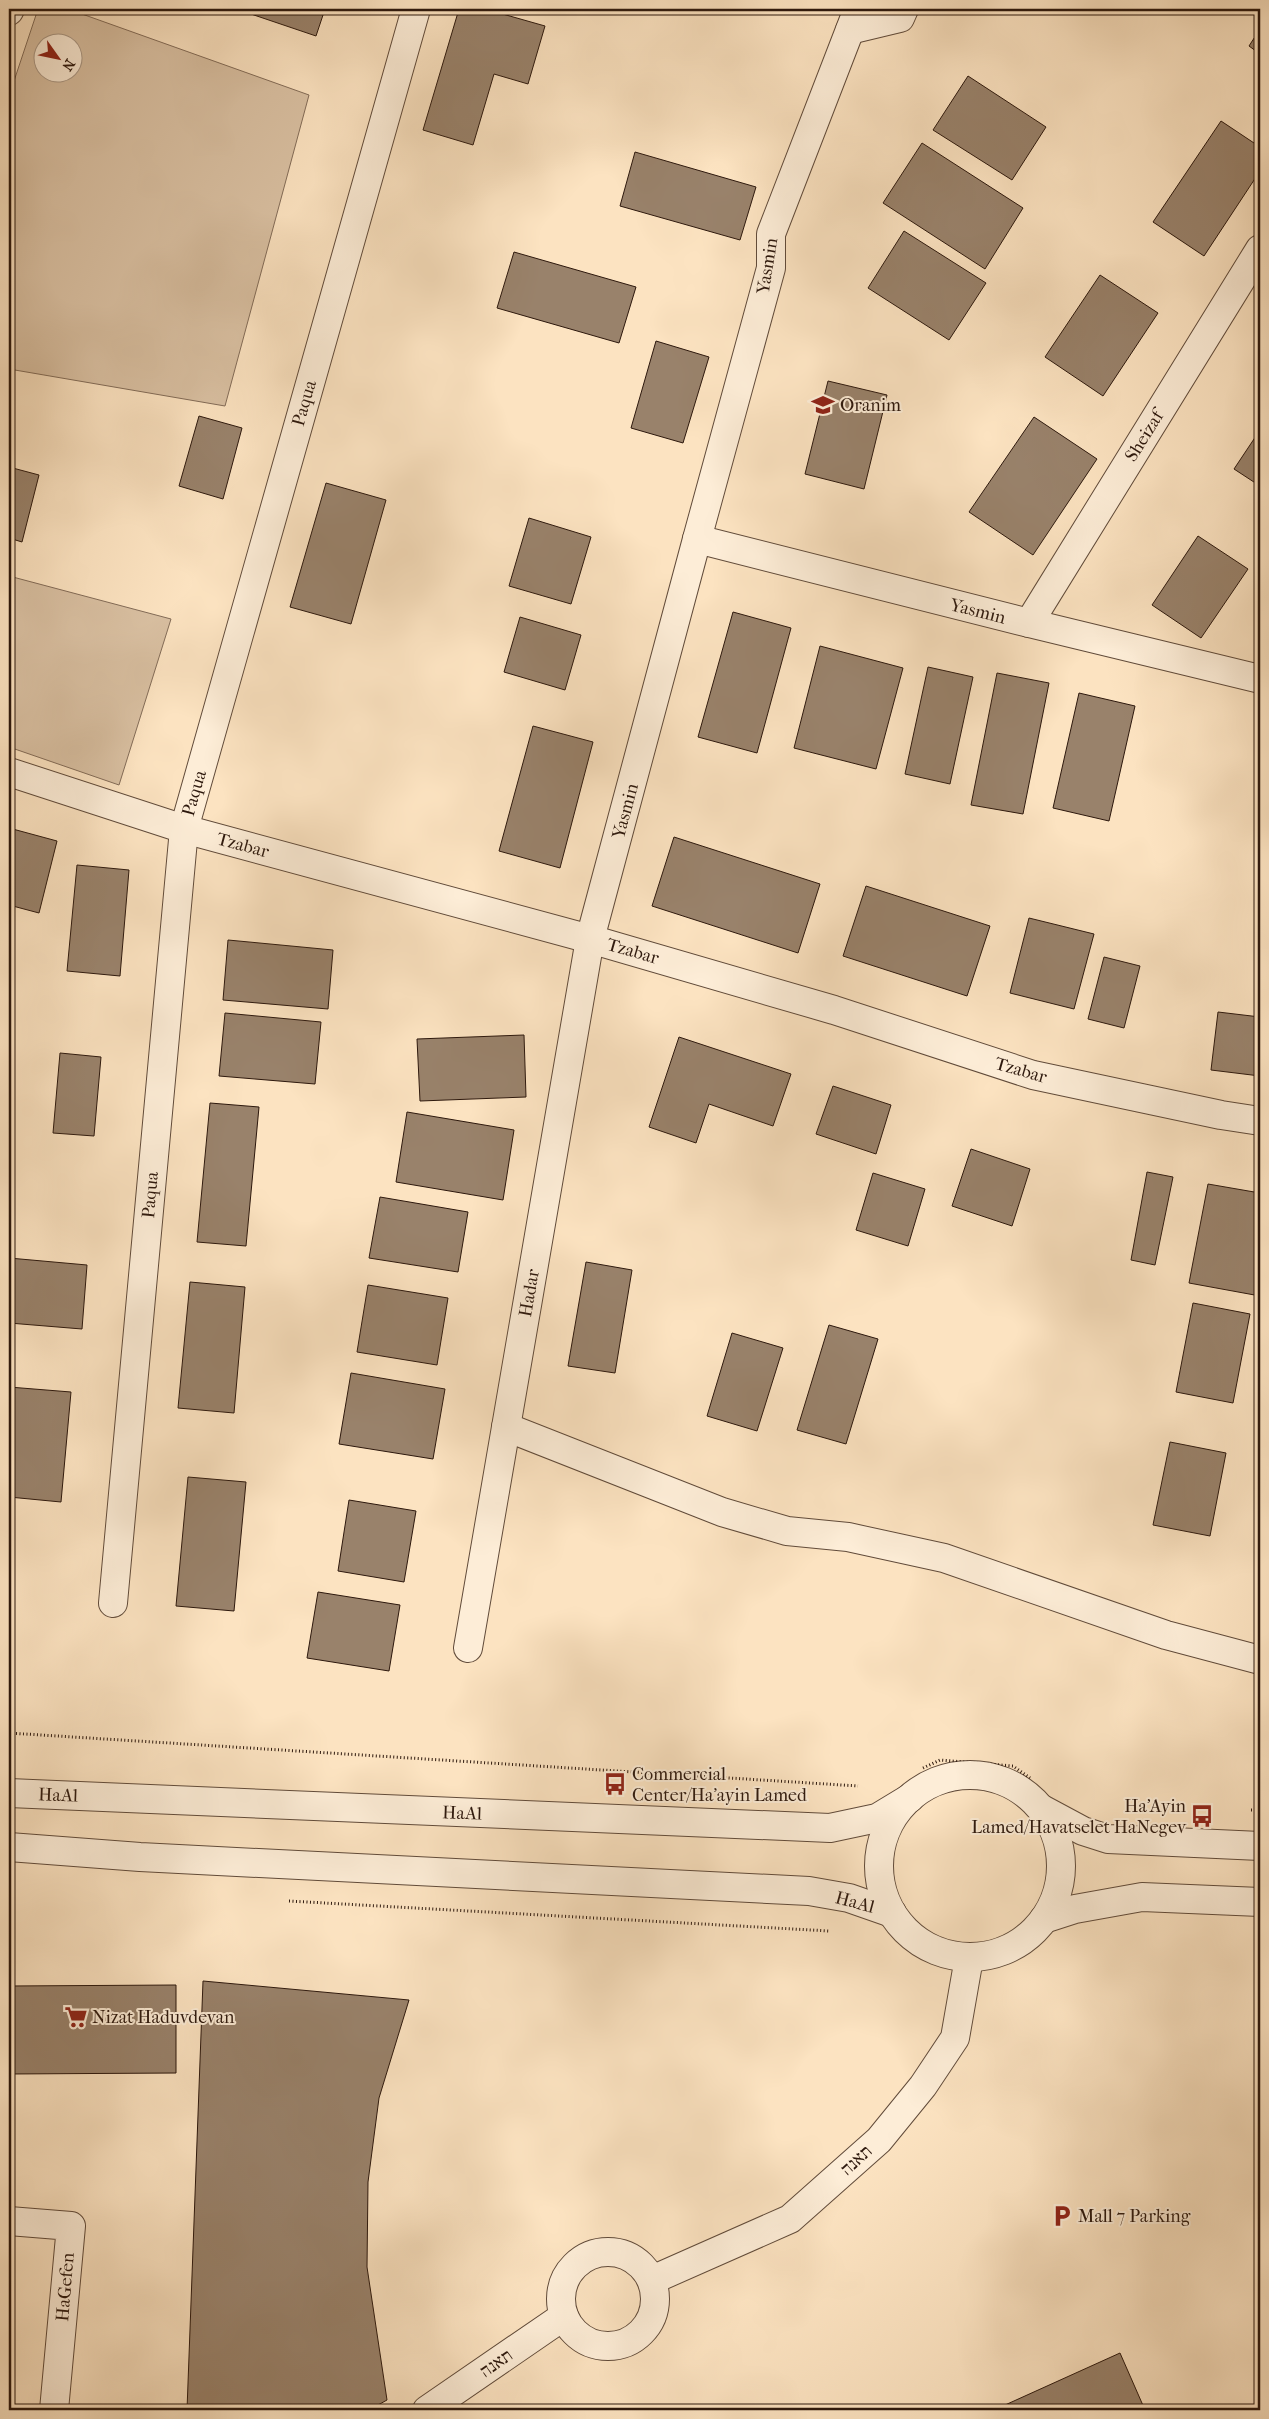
<svg xmlns="http://www.w3.org/2000/svg" width="1269" height="2419" font-family="'IM FELL French Canon','Frank Ruhl Libre',serif">
  <style>
    .green { fill: #d9c0a2; stroke: #836c58; fill-rule: evenodd }
    .building { fill: #99826b; stroke: #2d180d }
    .lines { fill: none; stroke-linecap: round; stroke-linejoin: round }
    .minor-casing { stroke: #614b3a; stroke-width: 30 }
    .path { stroke: #2d180d; stroke-width: 3; stroke-dasharray: 1 2.5; stroke-linecap: butt }
    .minor { stroke: #fdedd7; stroke-width: 28 }
    .labels { text-anchor: middle; stroke-width: 4; stroke-linejoin: round; paint-order: stroke }
    .street-label { font-size: 18px; fill: #2d180d; stroke: #fdedd7 }
    .poi-label { font-size: 18px; fill: #2d180d; stroke: #fdedd7; text-anchor: start }
  </style>
  <rect width="100%" height="100%" fill="#fce3c1"/>
  <filter id="stains"><feTurbulence type="fractalNoise" baseFrequency=".004" numOctaves="4"/><feColorMatrix values="0 0 0 0 .2 0 0 0 0 .09 0 0 0 0 .02 0 0 0 .5 -.17"/></filter>
  <radialGradient id="worn" r=".72"><stop offset=".6" stop-color="#630" stop-opacity="0"/><stop offset="1" stop-color="#630" stop-opacity=".3"/></radialGradient>
  <g class="green">
    <path d="M38 9H68L309 95 225 406 9 369V96ZM42 42H72V72H42Z"/>
    <path d="M9 576 171 619 119 785 9 747Z"/>
  </g>
  <g class="building">
    <path d="M249 9H325L316 36 248 13Z"/>
    <path d="M459 9H485L545 26 528 84 494 74 473 145 423 130Z"/>
    <path d="M1260 29V54L1249 46Z"/>
    <path d="M968 76 1046 127 1012 180 933 130Z"/>
    <path d="M1221 121 1260 147V171L1204 256 1153 222Z"/>
    <path d="M922 143 1023 208 985 269 883 203Z"/>
    <path d="M635 152 756 187 740 240 620 206Z"/>
    <path d="M904 231 986 283 949 340 868 288Z"/>
    <path d="M514 252 636 287 619 343 497 308Z"/>
    <path d="M1100 275 1158 313 1103 396 1045 357Z"/>
    <path d="M656 341 709 357 683 443 631 428Z"/>
    <path d="M828 381 887 395 864 489 805 474Z"/>
    <path d="M199 416 242 428 223 499 179 486Z"/>
    <path d="M1034 417 1097 459 1033 555 969 512Z"/>
    <path d="M1260 430V486L1234 469Z"/>
    <path d="M9 467 39 475 22 542 9 538Z"/>
    <path d="M326 483 386 500 351 624 290 607Z"/>
    <path d="M529 518 591 537 571 604 509 586Z"/>
    <path d="M1198 536 1248 569 1201 638 1152 605Z"/>
    <path d="M733 612 791 628 757 753 698 737Z"/>
    <path d="M520 617 581 635 565 690 504 672Z"/>
    <path d="M820 646 903 668 876 769 794 748Z"/>
    <path d="M928 667 973 677 950 784 905 774Z"/>
    <path d="M997 673 1049 683 1023 814 971 805Z"/>
    <path d="M1079 693 1135 706 1109 821 1053 808Z"/>
    <path d="M533 726 593 742 560 868 499 851Z"/>
    <path d="M9 828 57 841 39 913 9 905Z"/>
    <path d="M674 837 820 884 798 953 652 906Z"/>
    <path d="M77 865 129 870 120 976 67 971Z"/>
    <path d="M866 886 990 926 967 996 843 956Z"/>
    <path d="M1029 918 1094 934 1074 1009 1010 993Z"/>
    <path d="M228 940 333 950 328 1009 223 1000Z"/>
    <path d="M1104 957 1140 966 1124 1028 1088 1019Z"/>
    <path d="M1218 1012 1260 1017V1076L1211 1070Z"/>
    <path d="M225 1013 321 1022 315 1084 219 1076Z"/>
    <path d="M524 1035 526 1097 420 1101 417 1039Z"/>
    <path d="M679 1037 791 1074 773 1126 709 1104 696 1143 649 1127Z"/>
    <path d="M60 1053 101 1057 94 1136 53 1133Z"/>
    <path d="M833 1086 891 1105 876 1154 816 1134Z"/>
    <path d="M210 1103 259 1107 246 1246 197 1242Z"/>
    <path d="M407 1112 514 1130 503 1200 396 1182Z"/>
    <path d="M971 1149 1030 1169 1012 1226 952 1206Z"/>
    <path d="M1147 1172 1173 1177 1155 1265 1131 1260Z"/>
    <path d="M873 1173 925 1189 908 1246 856 1230Z"/>
    <path d="M1208 1184 1260 1193V1296L1189 1283Z"/>
    <path d="M380 1197 468 1212 458 1272 369 1258Z"/>
    <path d="M9 1258 87 1265 82 1329 9 1323Z"/>
    <path d="M586 1262 632 1270 615 1373 568 1366Z"/>
    <path d="M190 1282 245 1287 234 1413 178 1408Z"/>
    <path d="M368 1285 448 1298 437 1365 357 1352Z"/>
    <path d="M1193 1303 1250 1314 1233 1403 1176 1392Z"/>
    <path d="M829 1325 878 1339 846 1444 797 1430Z"/>
    <path d="M732 1333 783 1348 757 1431 707 1416Z"/>
    <path d="M351 1373 445 1389 433 1459 339 1444Z"/>
    <path d="M9 1387 71 1392 61 1502 9 1497Z"/>
    <path d="M1170 1442 1226 1453 1210 1536 1153 1525Z"/>
    <path d="M188 1477 246 1482 234 1611 176 1606Z"/>
    <path d="M349 1500 416 1511 404 1582 338 1571Z"/>
    <path d="M318 1592 400 1605 389 1671 307 1658Z"/>
    <path d="M203 1981 409 2000 379 2098 368 2182 367 2267 387 2400 369 2410H187Z"/>
    <path d="M176 1985V2073L9 2074V1986Z"/>
    <path d="M1120 2353 1145 2410H994Z"/>
  </g>
  <g class="lines">
    <defs>
      <g id="minor">
        <path d="M9 11 10 9"/>
        <path d="M850 30 900 18 904 9"/>
        <path d="M697 539 771 268V234L858 9"/>
        <path d="M1029 623 1260 249"/>
        <path d="M9 772 184 829 590 939 834 1010 1033 1075 1221 1115 1260 1121"/>
        <path d="M506 1427 722 1512 787 1531 848 1537 944 1558 1166 1635 1260 1660"/>
        <path d="M113 1603 184 829 416 9"/>
        <path d="M468 1648 590 939 697 539 1029 623 1260 679"/>
        <circle cx="970" cy="1866" r="91"/>
        <path d="M9 1793 830 1828 877 1818 910 1798"/>
        <path d="M1042 1809 1083 1831 1108 1839 1260 1846"/>
        <path d="M9 1847 140 1857 809 1891 849 1898 892 1913"/>
        <path d="M1044 1919 1075 1909 1142 1897 1260 1902"/>
        <path d="M9 2221 71 2226 54 2410"/>
        <circle cx="608" cy="2299" r="47"/>
        <path d="M652 2280 790 2219 879 2140 923 2086 955 2038 969 1958"/>
        <path d="M427 2410 564 2316"/>
      </g>
    </defs>
    <use href="#minor" class="minor-casing"/>
    <g class="path">
      <path d="M9 1733 858 1786"/>
      <path d="M923 1768 940 1760 1013 1766 1030 1778"/>
      <path d="M1251 1810H1260"/>
      <path d="M289 1901 829 1931"/>
    </g>
    <use href="#minor" class="minor"/>
  </g>
  <defs>
    <symbol id="school-bare" viewBox="-9 -9 18 18"><path d="M0-5L7-2L0 1L-7-2ZM-4 1L0 2.5L4 1V4Q0 6-4 4Z" fill="#8f2418" stroke="#fdedd7" stroke-width="2.5" paint-order="stroke"/></symbol>
    <symbol id="bus-bare" viewBox="-9 -9 18 18"><path d="M-5-6H5V4H4V6H2V4H-2V6H-4V4H-5ZM-3.5-4V0h7V-4ZM-3.5 1.2v1.5H-2V1.2ZM2 1.2v1.5H3.5V1.2Z" fill="#8f2418" stroke="#fdedd7" stroke-width="2.5" paint-order="stroke"/></symbol>
    <symbol id="supermarket-bare" viewBox="-9 -9 18 18"><path d="M-6-5.5h2.5l.6 2H6L4.5 2H-2.5L-4.4-4H-6ZM-1.5 3.2a1.3 1.3 0 1 0 .1 0ZM3 3.2a1.3 1.3 0 1 0 .1 0Z" fill="#8f2418" stroke="#fdedd7" stroke-width="2.5" paint-order="stroke"/></symbol>
    <symbol id="parking-bare" viewBox="-9 -9 18 18"><path d="M-3.5-5.5H1a3.5 3.5 0 0 1 0 7H-1V5.5H-3.5ZM-1-3.4V-.6H.8a1.4 1.4 0 0 0 0-2.8Z" fill="#8f2418" stroke="#fdedd7" stroke-width="2.5" paint-order="stroke"/></symbol>
  </defs>
  <g fill-rule="evenodd">
    <use href="#school-bare" x="807" y="389" width="32" height="32"/>
    <use href="#bus-bare" x="599" y="1768" width="32" height="32"/>
    <use href="#bus-bare" x="1186" y="1800" width="32" height="32"/>
    <use href="#supermarket-bare" x="60" y="2001" width="32" height="32"/>
    <use href="#parking-bare" x="1046" y="2200" width="32" height="32"/>
  </g>
  <g class="labels">
    <g class="street-label">
      <text transform="translate(767 266) rotate(-81)" y="6">Yasmin</text>
      <text transform="translate(304 403) rotate(-74)" y="6">Paqua</text>
      <text transform="translate(1144 436) rotate(-58)" y="6">Sheizaf</text>
      <text transform="translate(978 611) rotate(14)" y="6">Yasmin</text>
      <text transform="translate(194 793) rotate(-74)" y="6">Paqua</text>
      <text transform="translate(625 811) rotate(-75)" y="6">Yasmin</text>
      <text transform="translate(243 845) rotate(15)" y="6">Tzabar</text>
      <text transform="translate(633 951) rotate(16)" y="6">Tzabar</text>
      <text transform="translate(1021 1070) rotate(16)" y="6">Tzabar</text>
      <text transform="translate(150 1195) rotate(-85)" y="6">Paqua</text>
      <text transform="translate(529 1293) rotate(-80)" y="6">Hadar</text>
      <text transform="translate(58 1795) rotate(2)" y="6">HaAl</text>
      <text transform="translate(462 1813) rotate(2)" y="6">HaAl</text>
      <text transform="translate(855 1902) rotate(15)" y="6">HaAl</text>
      <text transform="translate(856 2160) rotate(-42)" y="6">תאנה</text>
      <text transform="translate(65 2287) rotate(-85)" y="6">HaGefen</text>
      <text transform="translate(496 2363) rotate(-35)" y="6">תאנה</text>
    </g>
    <g class="poi-label">
      <text x="840" y="411">Oranim</text>
      <text x="632" y="1780">Commercial<tspan x="632" dy="21">Center/Ha'ayin Lamed</tspan></text>
      <text x="1186" y="1812" text-anchor="end">Ha'Ayin<tspan x="1186" dy="21">Lamed/Havatselet HaNegev</tspan></text>
      <text x="92" y="2023">Nizat Haduvdevan</text>
      <text x="1078" y="2222">Mall 7 Parking</text>
    </g>
  </g>
  <rect width="1269" height="2419" fill="none" stroke="#fce3c1" stroke-width="30"/>
  <rect x="10" y="10" width="1249" height="2399" fill="none" stroke="#2d180d" stroke-width="2.5"/>
  <rect x="15" y="15" width="1239" height="2389" fill="none" stroke="#2d180d"/>
  <g transform="translate(58 58) rotate(123)"><circle r="24" fill="#fdedd7" stroke="#aa9886"/>
  <path d="M0-4L9 19L0 12L-9 19Z" fill="#8f2418"/>
  <text y="-8" font-size="14" font-weight="bold" text-anchor="middle" fill="#2d180d">N</text>
  </g>
  <rect width="100%" height="100%" filter="url(#stains)"/>
  <rect width="100%" height="100%" fill="url(#worn)"/>
</svg>
